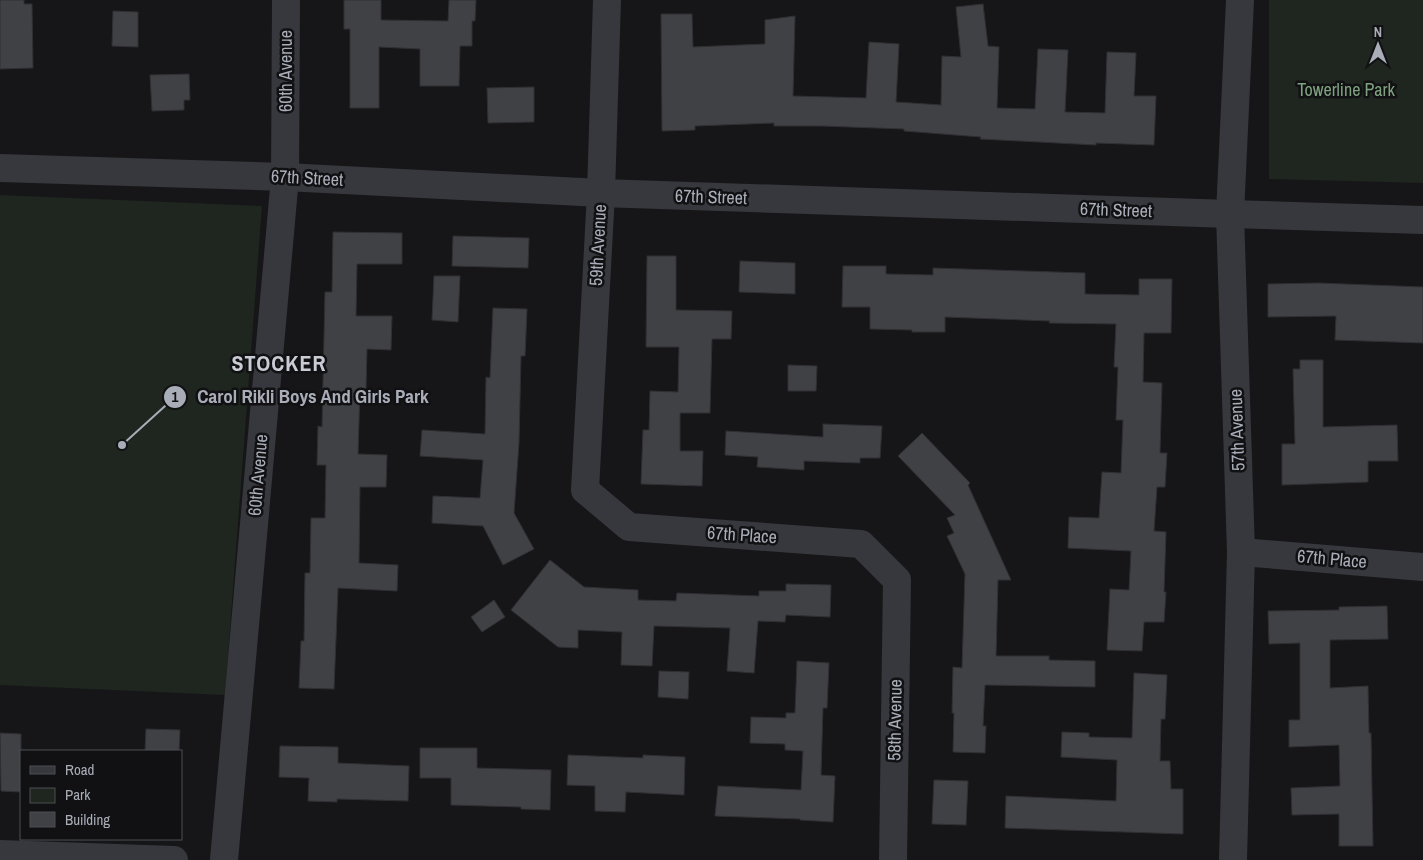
<svg xmlns="http://www.w3.org/2000/svg" width="1423" height="860" font-family="'Archivo Narrow',sans-serif">
  <style>
    .green { fill: #1e261f }
    .building { fill: #404145; stroke: #303034 }
    .lines { fill: none; stroke-linecap: round; stroke-linejoin: round }
    .minor { stroke: #37383d; stroke-width: 28 }
    .labels { text-anchor: middle; stroke-width: 5; stroke-linejoin: round; paint-order: stroke }
    .street-label { font-size: 18px; fill: #a8adb8; stroke: #111113 }
    .park-label { font-size: 18px; fill: #7fa381; stroke: #111113 }
    .district-label { font-size: 22px; font-weight: bold; letter-spacing: 1px; fill: #c9ccd4; stroke: #111113 }
    .leader { fill: none; stroke: #a8adb8; stroke-width: 2 }
    .callout-dot { fill: #a8adb8; stroke: #111113; stroke-width: 2 }
    .mark-label { font-size: 15px; text-anchor: middle; font-weight: bold; fill: #111 }
    .callout-label { font-size: 19px; text-anchor: middle; font-weight: bold; fill: #a8adb8; stroke: #111113; stroke-width: 5; stroke-linejoin: round; paint-order: stroke }
  </style>
  <rect width="100%" height="100%" fill="#161618"/>
  <g class="green">
    <path d="M1269 0H1423V183L1269 179Z"/>
    <path d="M0 195 262 206 225 695 0 685Z"/>
  </g>
  <g class="building">
    <path d="M0 0H24V4H32L33 68 0 69Z"/>
    <path d="M344 0H381V20L448 21 449 0H476L475 21H472V46H460L459 86H420V49L379 47V108H350V29H344Z"/>
    <path d="M983 4 988 46 999 47 997 108 1035 109 1038 49 1068 50 1065 112 1105 113 1107 52 1136 53 1134 96H1156L1154 145 1096 143V145L980 139 981 137 904 131V129L822 126H774V123L695 126V130L662 131 661 14H692L693 47 765 44V20L795 16 793 96 866 98 869 42 899 44 896 102 941 105 942 56 961 57 956 7Z"/>
    <path d="M113 11 138 12V47L112 46Z"/>
    <path d="M189 74 190 100H184V110L152 111 150 75Z"/>
    <path d="M534 87V122L488 123 487 88Z"/>
    <path d="M333 232 402 233V264H357L356 316H392L391 350 367 349 366 389H360L358 454 387 455 386 487H360L359 563 398 565 397 591 338 588 334 689 299 688 301 641H304L305 573H310L311 518H325L326 465H317L318 426 322 427 325 292H332Z"/>
    <path d="M453 236 529 238 528 268 452 266Z"/>
    <path d="M647 256H676V310L732 311 731 339H712L710 413H680V451H703L702 486 641 484 643 430H649L650 391 678 392 679 347H646Z"/>
    <path d="M740 261 795 263V294L739 292Z"/>
    <path d="M843 266H886V274L933 275V268L1085 273V294L1139 295V279H1172L1171 333H1144L1143 382 1162 383 1160 453H1167L1165 487H1157L1154 531 1166 532 1164 592H1166L1164 622H1144L1142 651 1107 650 1110 589 1129 590 1131 551 1068 548 1069 517 1099 518 1102 472 1121 473 1123 420H1116L1118 367H1114L1116 324 1049 323 1050 321 945 317V332H912V330L870 329V307H842Z"/>
    <path d="M434 276H460L458 322 432 320Z"/>
    <path d="M1318 283 1423 287V343L1335 340 1336 316 1268 317V284Z"/>
    <path d="M493 308 527 309 525 356H521L519 443 514 513 534 549 503 565 483 526 432 523 433 496 480 498 483 460 420 456 422 430 485 434 486 377 490 378Z"/>
    <path d="M1300 360H1323V427L1397 425 1398 461H1368V482L1282 485V444H1295L1293 369H1300Z"/>
    <path d="M788 365 817 366 816 391H788Z"/>
    <path d="M823 424 882 426 880 458H860V463L804 461V470L757 467 758 457 725 455 726 431 823 437Z"/>
    <path d="M922 433 970 483 968 485 1011 580H998L996 656H1049V660L1095 661V687L985 685 983 726H986L985 753 953 752 954 713H952L953 667 962 668 965 574 947 536 954 533 947 518 955 515 898 456Z"/>
    <path d="M550 560 584 587 638 590V600L676 601 677 593 759 596V591H786V584L831 585 830 617 786 615 785 622 758 621 754 673 727 671 730 628 654 626 652 666 621 665 622 632 578 630V648L558 647 511 610Z"/>
    <path d="M494 600 505 617 482 632 471 617Z"/>
    <path d="M1387 606 1388 639 1330 640V688L1368 686 1369 733H1371L1373 846H1339V814L1292 815 1291 788 1340 786 1339 745 1289 747V720H1300V643L1269 644 1268 611 1339 610V607Z"/>
    <path d="M797 661 829 663 827 708H823L821 775 835 776 833 822 800 820V819L715 816 718 786 801 790 803 751 785 750V744L750 743 751 717 786 718V713H795Z"/>
    <path d="M659 671 689 672 688 699 658 697Z"/>
    <path d="M1134 673 1167 675 1165 719H1161L1160 761H1170L1171 789H1183V834L1005 828 1006 796 1116 801 1117 760 1061 757 1062 732 1089 733V737L1132 738Z"/>
    <path d="M146 729 180 730 179 751H145Z"/>
    <path d="M0 733 21 734V792L1 791Z"/>
    <path d="M280 746 338 747V763L409 766 408 801 337 799V802L308 801 309 778 279 777Z"/>
    <path d="M420 748H477V768L551 770 550 810 521 809V807L451 805V778H420Z"/>
    <path d="M568 755 643 758V755L685 757 684 795 626 792 625 812 595 811V786L567 785Z"/>
    <path d="M934 780 968 781 966 825 932 824Z"/>
  </g>
  <g class="lines">
    <g class="minor">
      <path d="M607 0 601 193 585 490 629 527 861 544 897 580 893 860"/>
      <path d="M0 168 285 177 601 193 1230 214 1423 220"/>
      <path d="M1241 552 1423 567"/>
      <path d="M0 854 174 860"/>
      <path d="M224 860 285 177 286 0"/>
      <path d="M1233 860 1241 552 1230 214 1240 0"/>
    </g>
  </g>
  <g class="labels">
    <g class="street-label">
      <text transform="translate(286 71) rotate(-90)" y="6">60th Avenue</text>
      <text transform="translate(307 178) rotate(3)" y="6">67th Street</text>
      <text transform="translate(711 197) rotate(2)" y="6">67th Street</text>
      <text transform="translate(1116 210) rotate(2)" y="6">67th Street</text>
      <text transform="translate(598 245) rotate(-87)" y="6">59th Avenue</text>
      <text transform="translate(1237 430) rotate(-92)" y="6">57th Avenue</text>
      <text transform="translate(258 475) rotate(-85)" y="6">60th Avenue</text>
      <text transform="translate(742 535) rotate(4)" y="6">67th Place</text>
      <text transform="translate(1332 559) rotate(5)" y="6">67th Place</text>
      <text transform="translate(895 720) rotate(-89)" y="6">58th Avenue</text>
    </g>
    <g class="park-label">
      <text x="1346" y="96">Towerline Park</text>
    </g>
    <g class="district-label">
      <text x="279" y="371">STOCKER</text>
    </g>
  </g>
  <path class="leader" d="M122 445L175 397"/>
  <g class="callout-dot">
    <circle cx="122" cy="445" r="5"/>
    <circle cx="175" cy="397" r="12"/>
  </g>
  <g class="mark-label">
    <text x="175" y="402">1</text>
  </g>
  <g class="callout-label">
    <text x="313" y="403">Carol Rikli Boys And Girls Park</text>
  </g>
  <rect x="20" y="750" width="162" height="90" fill="#111113" stroke="#4d4f55"/>
  <rect x="30" y="766" width="25" height="8" fill="#37383d" stroke="#4d4f55"/>
  <text x="65" y="775" font-size="15" fill="#a8adb8">Road</text>
  <rect x="30" y="788" width="25" height="15" fill="#1e261f" stroke="#4d4f55"/>
  <text x="65" y="800" font-size="15" fill="#a8adb8">Park</text>
  <rect x="30" y="812" width="25" height="15" fill="#404145" stroke="#4d4f55"/>
  <text x="65" y="825" font-size="15" fill="#a8adb8">Building</text>
  <g transform="translate(1378 45)" stroke="#111113" stroke-width="4" paint-order="stroke">
  <path d="M0-4L9 19L0 12L-9 19Z" fill="#a8adb8"/>
  <text y="-8" font-size="14" font-weight="bold" text-anchor="middle" fill="#a8adb8">N</text>
  </g>
</svg>
